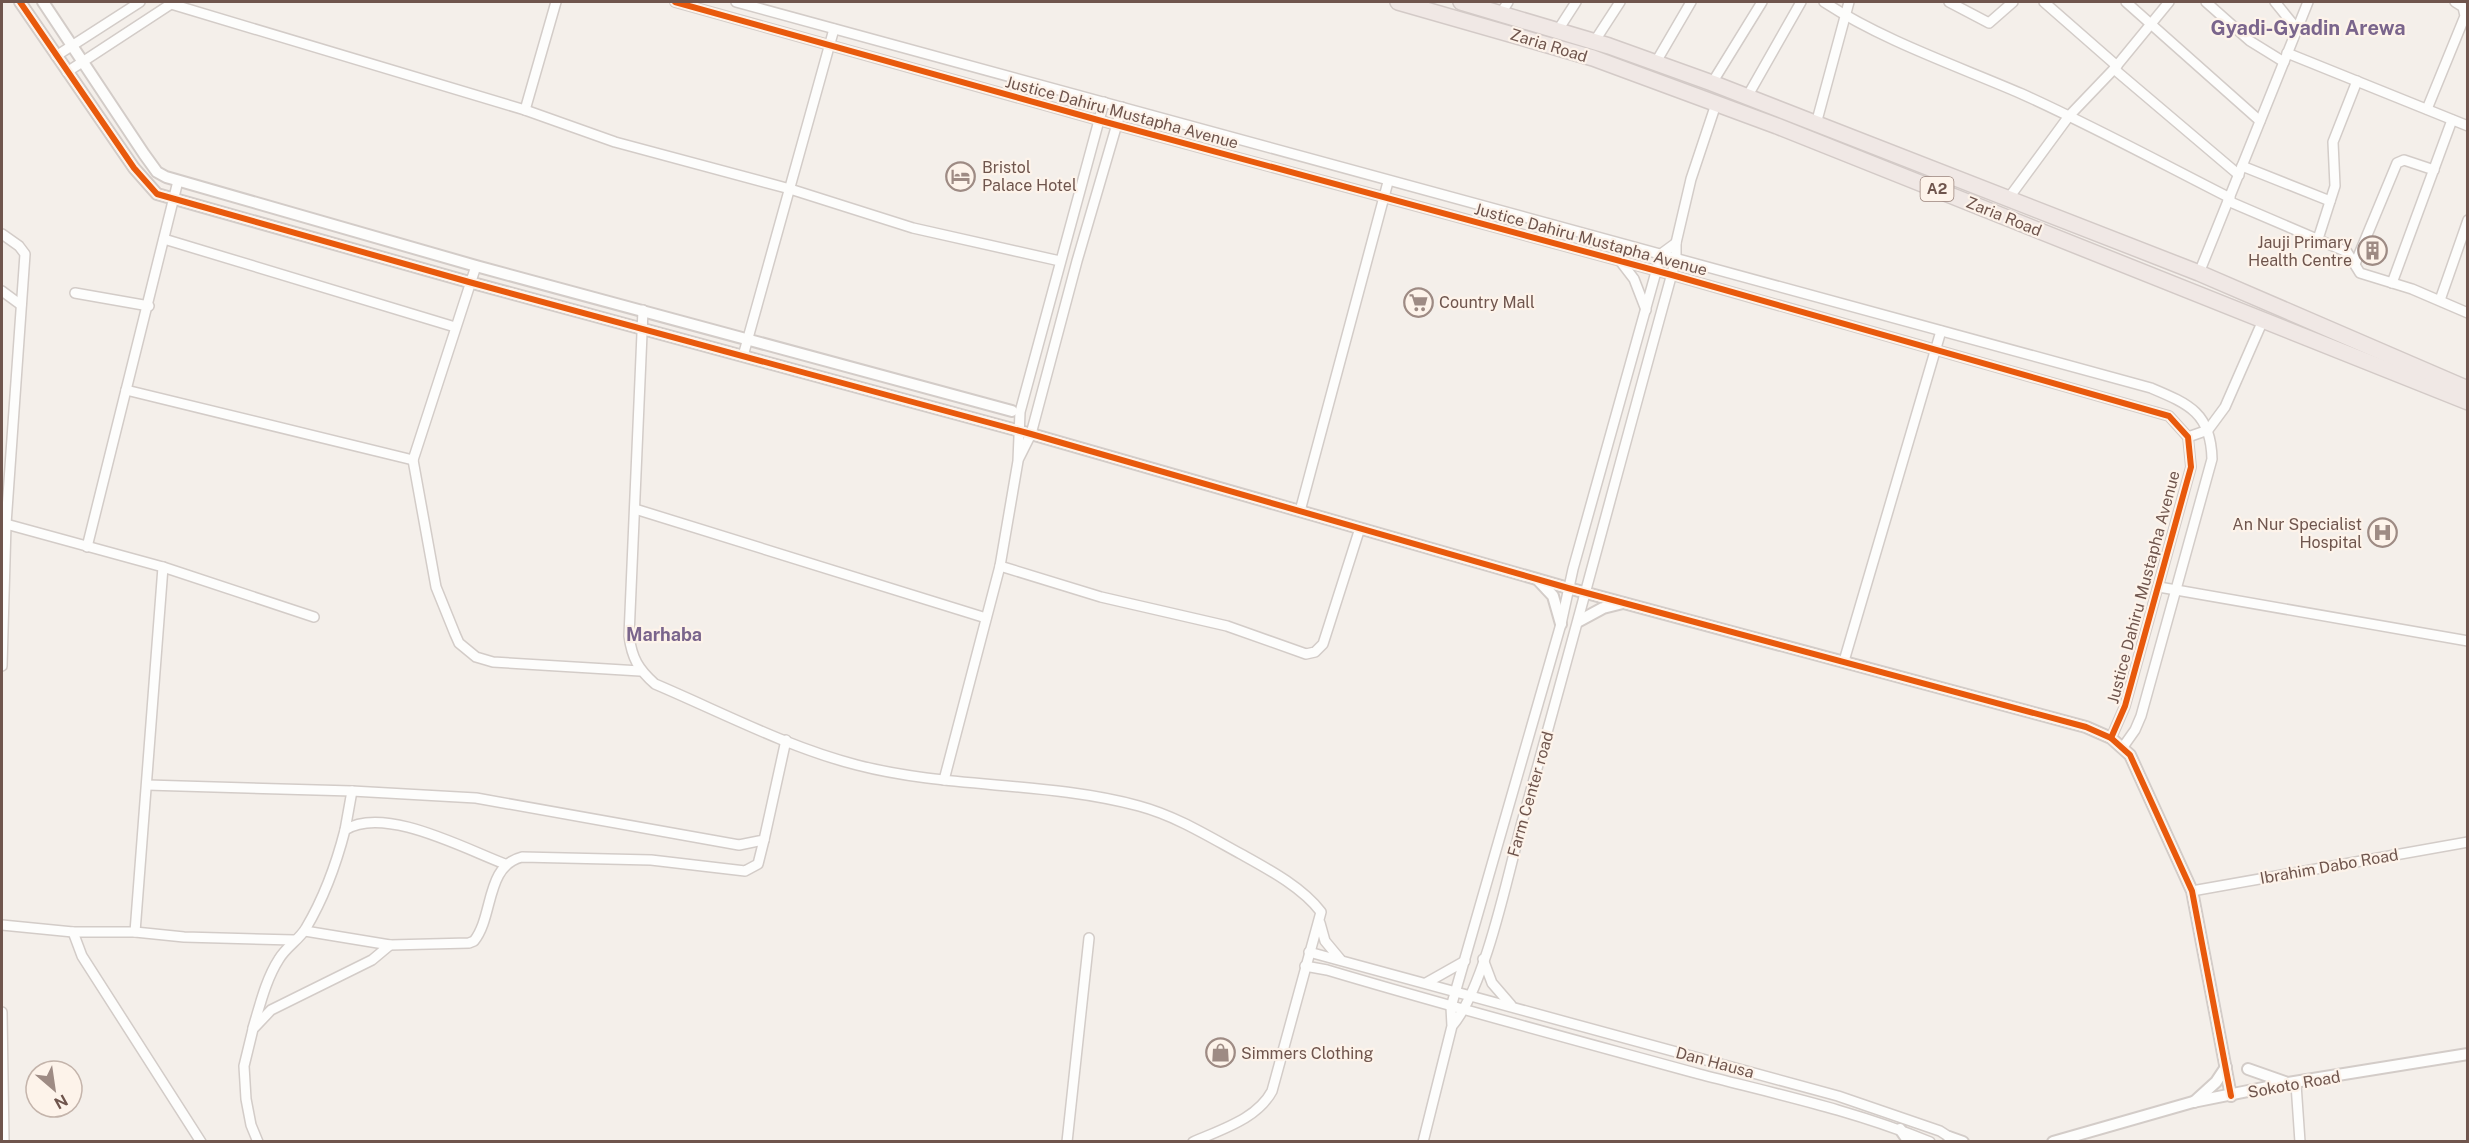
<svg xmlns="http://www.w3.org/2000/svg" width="2469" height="1143" font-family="'Public Sans',sans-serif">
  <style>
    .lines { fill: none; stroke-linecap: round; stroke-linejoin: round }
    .minor-casing { stroke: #d3ccc8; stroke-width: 12 }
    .tertiary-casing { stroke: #d3ccc8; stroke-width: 14 }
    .trunk-casing { stroke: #d3cac7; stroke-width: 18 }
    .minor { stroke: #fdfdfc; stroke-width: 9 }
    .tertiary { stroke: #fdfdfc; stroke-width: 10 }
    .trunk { stroke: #f0e8e5; stroke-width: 15 }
    .cycleway-casing { stroke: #fdf3ea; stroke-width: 10 }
    .cycleway { stroke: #e8590c; stroke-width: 6 }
    .labels { text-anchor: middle; stroke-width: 4.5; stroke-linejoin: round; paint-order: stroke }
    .shield { fill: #fdf3ea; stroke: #9a847c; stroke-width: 1.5 }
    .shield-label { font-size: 15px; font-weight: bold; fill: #6f554d }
    .street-label { font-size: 16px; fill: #6f554d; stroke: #fdf3ea }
    .poi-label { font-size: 16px; fill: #6f554d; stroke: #fdf3ea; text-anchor: start }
    .neighbourhood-label { font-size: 18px; font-weight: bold; fill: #7a658c; stroke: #fdf3ea }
    .quarter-label { font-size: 20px; font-weight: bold; fill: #7a658c; stroke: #fdf3ea }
  </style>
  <rect width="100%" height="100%" fill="#f4efea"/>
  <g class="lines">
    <defs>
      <g id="minor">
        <path d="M675 2 1098 120 1672 275 2169 416 2188 437 2191 467 2125 706 2111 738"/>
        <path d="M736 2 2151 388C2189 404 2211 413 2212 459L2141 716 2135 730 2123 747"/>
        <path d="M1824 2C1884 41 1955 65 2022 94 2093 126 2161 163 2230 198"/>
        <path d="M1949 2 1989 23 2013 2"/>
        <path d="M2044 2 2117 66"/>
        <path d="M2126 2 2260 121"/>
        <path d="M2206 2 2250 41 2284 62"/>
        <path d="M2275 2 2297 29"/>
        <path d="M171 4 525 110 556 2"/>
        <path d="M1501 13 1508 2"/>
        <path d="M1558 30 1576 2"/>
        <path d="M1594 42 1620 2"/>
        <path d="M2287 53 2468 126"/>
        <path d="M56 56 140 2"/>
        <path d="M1656 62 1691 2"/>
        <path d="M2114 69 2239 175"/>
        <path d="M67 72 174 2"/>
        <path d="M1712 83 1762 2"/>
        <path d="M1747 97 1801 2"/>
        <path d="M2427 109 2465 16 2463 7 2455 2"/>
        <path d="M525 110 615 142 790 189 913 228 1060 261"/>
        <path d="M1816 124 1849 2"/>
        <path d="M2242 166 2330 201"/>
        <path d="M2008 199 2069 116 2114 69 2169 2"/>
        <path d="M2228 201 2347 252 2360 273 2412 289 2468 313"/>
        <path d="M2 234 19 246 25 254 6 524 2 666"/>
        <path d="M164 239 455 327"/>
        <path d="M2318 239 2335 186 2333 142 2357 81"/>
        <path d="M1676 243 1691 179 1716 104"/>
        <path d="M1621 262 1634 279 1646 310"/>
        <path d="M2355 264 2397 163 2404 160 2434 170"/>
        <path d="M2199 273 2308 2"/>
        <path d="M2392 283 2452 120"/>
        <path d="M2 291 21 305"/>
        <path d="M75 293 149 306"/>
        <path d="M2440 300 2468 220"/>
        <path d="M643 310 629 636C632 658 638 669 655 684 721 712 787 747 857 765 949 789 1046 781 1139 806 1176 816 1208 836 1241 854 1268 869 1302 887 1321 912L1272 1091C1257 1119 1222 1129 1193 1142"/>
        <path d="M743 356 834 29"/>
        <path d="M126 390 413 460 476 266"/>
        <path d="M2188 437 2208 430 2225 407 2264 318"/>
        <path d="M1019 458 1031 434 1077 261 1122 107"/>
        <path d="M413 460 436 587 455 634 459 643 476 657 493 662 640 671"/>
        <path d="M635 509 986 618"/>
        <path d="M1300 511 1388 182"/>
        <path d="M6 524 163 567 314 617"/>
        <path d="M87 547 178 181"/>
        <path d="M1000 566 1101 597 1227 626 1306 654 1315 652 1323 644 1360 528"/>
        <path d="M2159 587 2468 641"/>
        <path d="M1844 661 1941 331"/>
        <path d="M944 780 1000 566 1018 461 1020 412 1104 102"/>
        <path d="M147 785 352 791 476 798 739 845 764 840 786 740"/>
        <path d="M345 830 352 791"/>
        <path d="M2192 891 2468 842"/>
        <path d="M1320 923 1325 941 1340 959"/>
        <path d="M2 925 73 932H135L163 567"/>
        <path d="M305 931 390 945"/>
        <path d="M73 932 82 956 201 1142"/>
        <path d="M135 932 184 937 294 940"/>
        <path d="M1309 952 1838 1096 1940 1131 1954 1140"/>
        <path d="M1483 959 1492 983 1511 1005"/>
        <path d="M1305 966 1327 970C1451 1007 1575 1040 1699 1074 1776 1094 1856 1111 1930 1142"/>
        <path d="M1426 983 1465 961"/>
        <path d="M2 1012 4 1142"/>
        <path d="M253 1028C260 1005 266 979 279 959 286 947 300 939 306 928 325 896 336 865 345 830 384 805 465 849 505 864"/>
        <path d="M2296 1084 2300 1142"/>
        <path d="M258 1142 251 1125 246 1099 244 1066 253 1029 271 1010 372 960 390 945 469 943 474 941C494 916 485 866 522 857L651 860 745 871 758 864 764 840"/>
        <path d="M1067 1142 1089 938"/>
        <path d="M1423 1142 1452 1026 1451 1007 1561 624 1573 569 1661 254 1676 243V259C1624 446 1575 635 1522 822 1508 874 1485 988 1452 1026"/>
      </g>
      <g id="tertiary">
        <path d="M20 2 134 168 157 194 469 282 1031 434 1568 588 2086 727 2111 738 2130 755 2192 891 2231 1096"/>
        <path d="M43 2 144 154 157 172 166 177 476 266 1012 411"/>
        <path d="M1539 581 1553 596 1561 624"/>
        <path d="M1579 621 1603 608 1623 603"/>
        <path d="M2248 1069 2285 1082"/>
        <path d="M2194 1102 2216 1082 2226 1067"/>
        <path d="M1900 1129 1909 1142"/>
        <path d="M1949 1137 1963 1142"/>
        <path d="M2053 1142 2193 1102 2288 1083 2468 1054"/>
      </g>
      <g id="trunk">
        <path d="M1398 2 1593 58 1777 126 2468 402"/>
        <path d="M1461 2 1609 46 1712 83 2199 273 2468 389"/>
      </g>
    </defs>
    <use href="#minor" class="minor-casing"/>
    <use href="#tertiary" class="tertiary-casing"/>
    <use href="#trunk" class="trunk-casing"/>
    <use href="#minor" class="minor"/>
    <use href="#tertiary" class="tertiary"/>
    <use href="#trunk" class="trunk"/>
    <defs>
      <g id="cycleway">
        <path d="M20 2 134 168 157 194 469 282 1031 434 1568 588 2086 727 2111 738 2130 755 2192 891 2231 1096"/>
        <path d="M675 2 1098 120 1672 275 2169 416 2188 437 2191 467 2125 706 2111 738"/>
      </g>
    </defs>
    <use href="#cycleway" class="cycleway-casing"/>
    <use href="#cycleway" class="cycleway"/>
  </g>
  <defs>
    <symbol id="hotel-ring" viewBox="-11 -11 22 22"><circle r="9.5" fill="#fdf3ea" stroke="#9e8b84" stroke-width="1.5"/><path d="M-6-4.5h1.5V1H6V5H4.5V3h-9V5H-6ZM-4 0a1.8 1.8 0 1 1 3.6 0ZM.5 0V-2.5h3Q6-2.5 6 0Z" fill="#9e8b84"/></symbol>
    <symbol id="building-ring" viewBox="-11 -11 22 22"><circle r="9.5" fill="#fdf3ea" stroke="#9e8b84" stroke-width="1.5"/><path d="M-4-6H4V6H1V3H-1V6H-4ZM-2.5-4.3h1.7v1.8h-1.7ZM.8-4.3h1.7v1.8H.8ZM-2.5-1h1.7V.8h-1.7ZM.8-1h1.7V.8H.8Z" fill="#9e8b84"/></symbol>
    <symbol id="supermarket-ring" viewBox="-11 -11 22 22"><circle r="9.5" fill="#fdf3ea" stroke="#9e8b84" stroke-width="1.5"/><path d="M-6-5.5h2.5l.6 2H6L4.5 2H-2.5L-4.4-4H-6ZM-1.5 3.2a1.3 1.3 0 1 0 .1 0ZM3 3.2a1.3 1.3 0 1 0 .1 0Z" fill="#9e8b84"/></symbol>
    <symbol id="hospital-ring" viewBox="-11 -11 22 22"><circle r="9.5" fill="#fdf3ea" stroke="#9e8b84" stroke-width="1.5"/><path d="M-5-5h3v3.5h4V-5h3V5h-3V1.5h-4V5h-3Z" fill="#9e8b84"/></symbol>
    <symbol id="shop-ring" viewBox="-11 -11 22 22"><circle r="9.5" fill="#fdf3ea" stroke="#9e8b84" stroke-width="1.5"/><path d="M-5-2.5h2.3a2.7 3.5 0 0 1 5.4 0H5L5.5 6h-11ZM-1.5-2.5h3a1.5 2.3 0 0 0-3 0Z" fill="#9e8b84"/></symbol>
  </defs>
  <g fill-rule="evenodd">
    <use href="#hotel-ring" x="944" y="160" width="33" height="33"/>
    <use href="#building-ring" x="2356" y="234" width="33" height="33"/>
    <use href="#supermarket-ring" x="1402" y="286" width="33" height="33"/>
    <use href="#hospital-ring" x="2366" y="516" width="33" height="33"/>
    <use href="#shop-ring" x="1204" y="1036" width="33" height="33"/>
  </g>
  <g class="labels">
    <rect class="shield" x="1920.5" y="177" width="33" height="24" rx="4.5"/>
    <g class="shield-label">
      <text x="1937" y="194">A2</text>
    </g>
    <g class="street-label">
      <text transform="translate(1549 45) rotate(17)" y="6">Zaria Road</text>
      <text transform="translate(1122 112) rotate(15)" y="6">Justice Dahiru Mustapha Avenue</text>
      <text transform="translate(2004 216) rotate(22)" y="6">Zaria Road</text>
      <text transform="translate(1591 239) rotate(15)" y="6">Justice Dahiru Mustapha Avenue</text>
      <text transform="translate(2143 587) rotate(-75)" y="6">Justice Dahiru Mustapha Avenue</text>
      <text transform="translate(1530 794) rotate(-74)" y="6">Farm Center road</text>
      <text transform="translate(2329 866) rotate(-10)" y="6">Ibrahim Dabo Road</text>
      <text transform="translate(1715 1062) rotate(15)" y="6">Dan Hausa</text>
      <text transform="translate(2294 1084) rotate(-10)" y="6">Sokoto Road</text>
    </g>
    <g class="poi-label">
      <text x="982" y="173">Bristol<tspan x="982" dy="18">Palace Hotel</tspan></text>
      <text x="2352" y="248" text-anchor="end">Jauji Primary<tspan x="2352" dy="18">Health Centre</tspan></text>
      <text x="1439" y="308">Country Mall</text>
      <text x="2362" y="530" text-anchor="end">An Nur Specialist<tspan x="2362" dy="18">Hospital</tspan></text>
      <text x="1241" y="1059">Simmers Clothing</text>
    </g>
    <g class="neighbourhood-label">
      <text x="664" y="641">Marhaba</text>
    </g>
    <g class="quarter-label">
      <text x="2308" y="35">Gyadi-Gyadin Arewa</text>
    </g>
  </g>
  <rect width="2469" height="1143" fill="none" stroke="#6f554d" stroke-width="6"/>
  <g transform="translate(54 1089) rotate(151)"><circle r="28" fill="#fdf3ea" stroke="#c4b4ab" stroke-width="1.5"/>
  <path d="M0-4.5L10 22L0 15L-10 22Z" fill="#9e8b84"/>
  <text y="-9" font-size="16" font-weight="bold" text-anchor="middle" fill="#6f554d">N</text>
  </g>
</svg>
